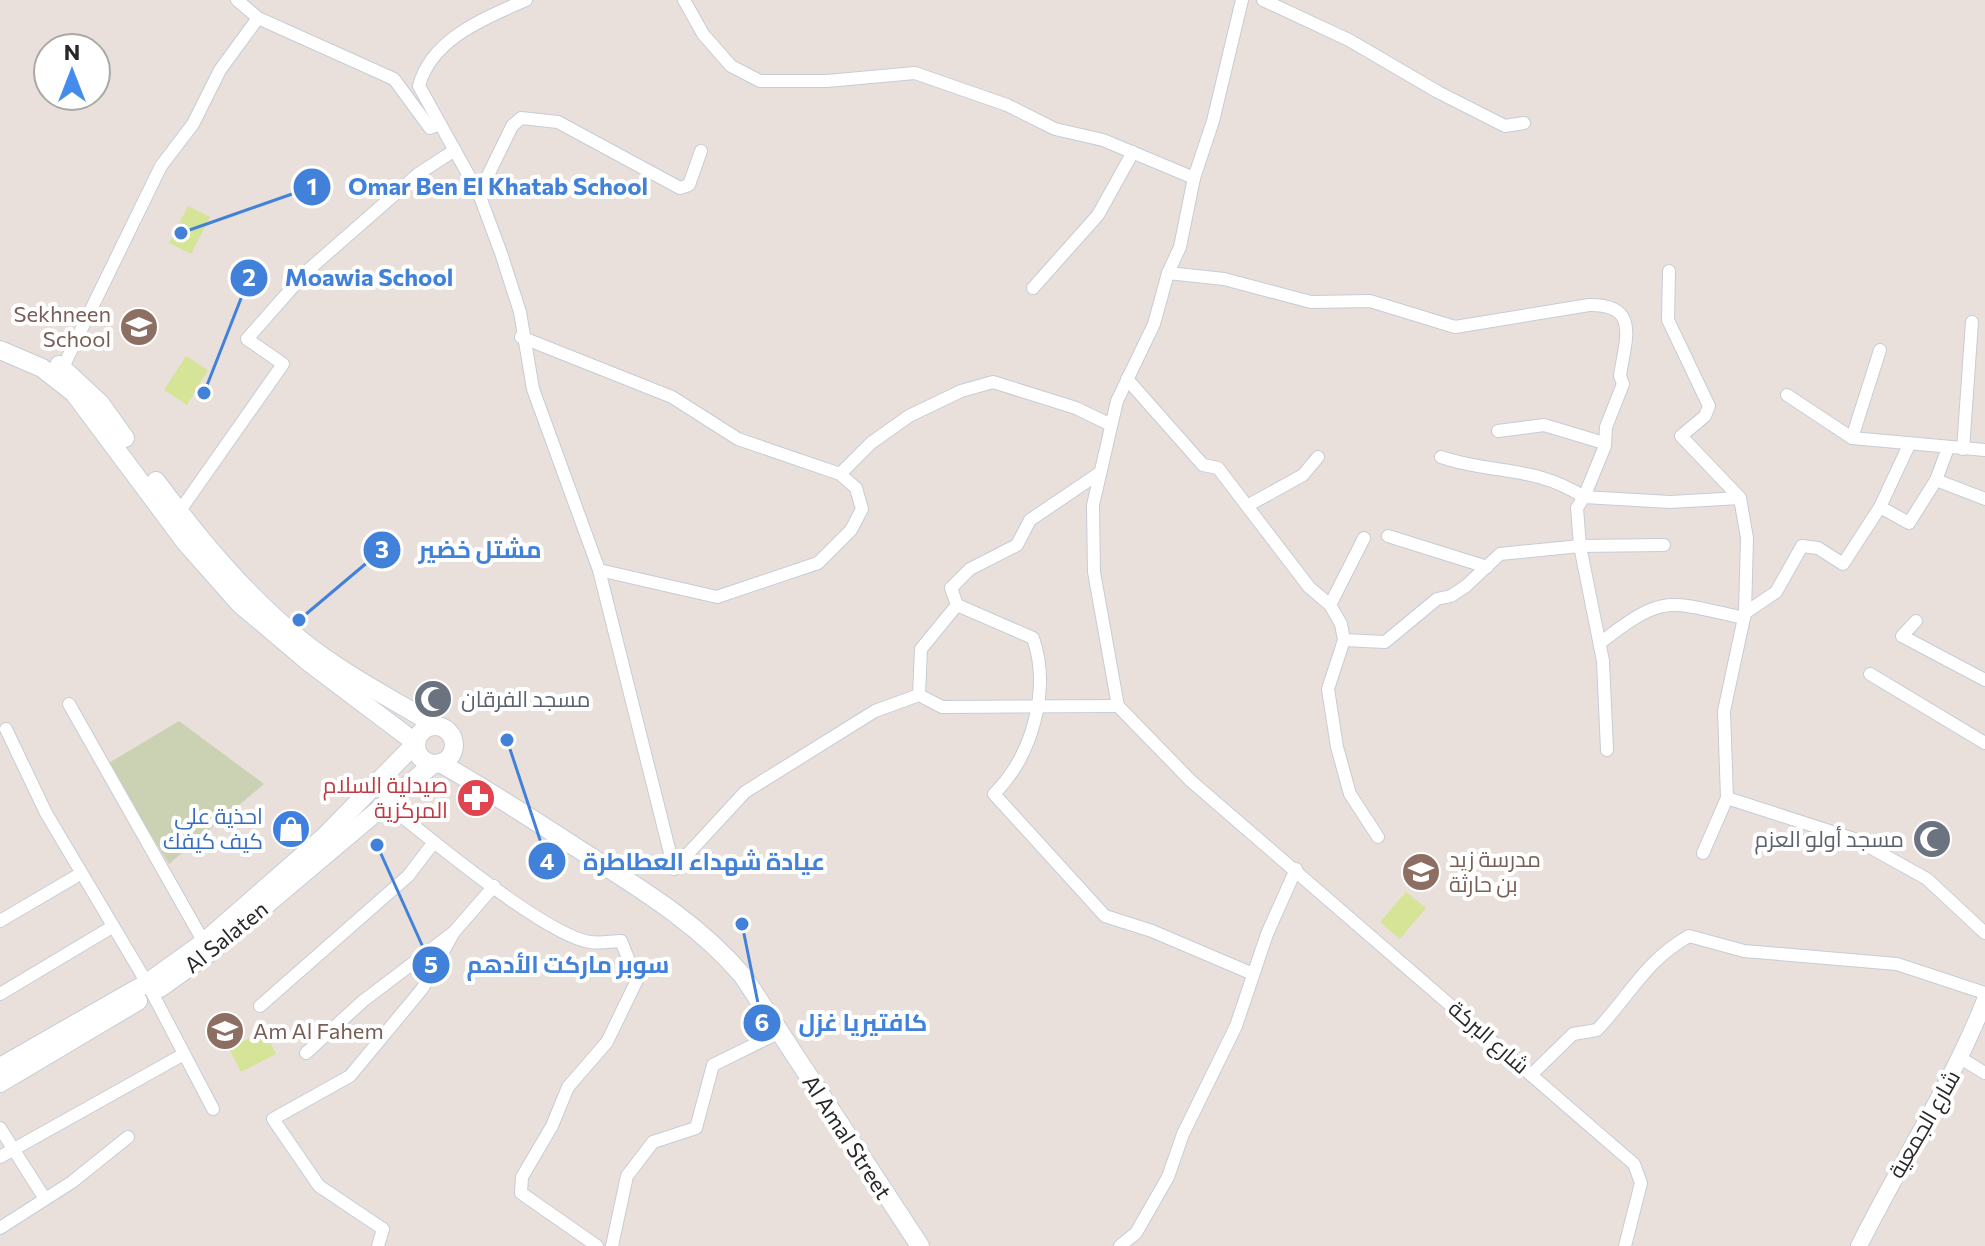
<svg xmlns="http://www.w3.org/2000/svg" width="1985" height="1246" font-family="Commissioner,Cairo,sans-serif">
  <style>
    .cemetery { fill: #cad2b3 }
    .pitch { fill: #d5e496 }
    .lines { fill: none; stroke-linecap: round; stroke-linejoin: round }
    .minor-casing { stroke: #c6ccd5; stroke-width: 14 }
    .tertiary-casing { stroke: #c6ccd5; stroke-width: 18 }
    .secondary-casing { stroke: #c6ccd5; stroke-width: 20 }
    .minor { stroke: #fff; stroke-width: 12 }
    .tertiary { stroke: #fff; stroke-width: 16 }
    .secondary { stroke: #fff; stroke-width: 18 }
    .labels { text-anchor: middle; stroke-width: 8; stroke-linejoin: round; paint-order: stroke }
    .education-label { font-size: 22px; fill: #785e54; stroke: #fff; text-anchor: start }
    .worship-label { font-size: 22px; fill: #5b616d; stroke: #fff; text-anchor: start }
    .health-label { font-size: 22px; fill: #be3a42; stroke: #fff; text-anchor: end }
    .shop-label { font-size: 22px; fill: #366cbe; stroke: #fff; text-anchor: end }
    .street-label { font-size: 22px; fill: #282828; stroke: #fff }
    .leader { fill: none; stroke: #4181d9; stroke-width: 3 }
    .callout-dot { fill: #4181d9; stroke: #fff; stroke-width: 3 }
    .mark-label { font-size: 24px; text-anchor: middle; font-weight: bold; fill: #fff }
    .callout-label { font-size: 24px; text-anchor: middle; font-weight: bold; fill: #4181d9; stroke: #fff; stroke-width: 8; stroke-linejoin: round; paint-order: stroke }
  </style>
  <rect width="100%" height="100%" fill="#eae0db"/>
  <path class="cemetery" d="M179 721 264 784 169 864 107 764Z"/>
  <g class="pitch">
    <path d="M188 206 210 217 191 254 169 243Z"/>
    <path d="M186 356 208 370 187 405 164 390Z"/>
    <path d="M1406 892 1426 908 1400 939 1380 922Z"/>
    <path d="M264 1030 276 1054 241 1072 229 1049Z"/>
  </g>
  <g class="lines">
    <defs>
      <g id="minor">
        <path d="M237 0 258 18 394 79 430 128 440 124"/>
        <path d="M526 0C485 18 431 39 419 86L479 194 501 253 520 312 533 389 599 570 674 869"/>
        <path d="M684 0 703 34 731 66 760 81H827L915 73 1007 105 1055 129 1103 140 1194 178"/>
        <path d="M1242 0 1213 121 1194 178 1180 247 1168 273 1154 324 1117 401 1093 505 1094 572 1118 706 1191 781 1634 1164 1641 1183 1625 1246"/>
        <path d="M1263 0 1349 40 1438 92 1505 126 1524 123"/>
        <path d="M479 194 512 126 521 118 558 122 680 188 689 185 701 151"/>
        <path d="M1669 271 1668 320 1709 406 1705 416 1681 436 1740 498 1747 538 1745 613 1724 711 1727 798 1703 853"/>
        <path d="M1168 273 1224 279 1311 302 1370 301 1455 327 1589 305C1641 304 1625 340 1620 376L1623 384 1606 427 1605 446 1584 497C1534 465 1495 475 1441 457"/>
        <path d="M1033 288 1098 215 1133 152"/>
        <path d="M521 337 672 397 738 439 840 474 856 488 862 509 851 530 818 563 717 597 599 570"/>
        <path d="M1880 350 1852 438 1985 450"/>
        <path d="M63 367 161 166 193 124 220 70 258 18"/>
        <path d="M1127 379 1203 465 1218 468 1247 506"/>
        <path d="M1787 395 1852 438"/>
        <path d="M1498 431 1544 425 1604 443"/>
        <path d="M1963 449 1972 322"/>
        <path d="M1318 457 1303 475 1247 506 1309 587 1330 605 1341 624 1344 640 1328 689 1337 747 1350 794 1378 837"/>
        <path d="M840 474 871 443 909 416 961 391 993 382 1076 408 1111 425"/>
        <path d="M1936 480 1985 499"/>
        <path d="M1880 507 1909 523 1936 480 1948 448"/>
        <path d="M179 512 283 364 247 339 306 272 418 174 455 150"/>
        <path d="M1388 536 1487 567"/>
        <path d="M1664 545 1580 546 1577 508 1584 497 1670 502 1740 498"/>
        <path d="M957 605 1033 638C1051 690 1032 756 994 794L1105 916 1152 931 1253 974"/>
        <path d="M1330 605 1364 538"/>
        <path d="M1745 613 1776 592 1802 546 1818 548 1843 564 1880 507 1909 445"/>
        <path d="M1916 621 1902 636 1985 680"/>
        <path d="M1344 640 1385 642 1437 599 1451 596 1466 586 1500 554 1580 546 1603 661 1607 750"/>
        <path d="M1600 643C1664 593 1667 601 1744 618"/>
        <path d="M1870 674 1985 743"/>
        <path d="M919 695 921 649 957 605 951 588 970 569 1017 545 1030 520 1098 474"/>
        <path d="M69 704 206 946"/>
        <path d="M6 729 46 813 147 983 213 1109"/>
        <path d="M1727 798 1857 840 1927 879 1985 933"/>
        <path d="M384 802C424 834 546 936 590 942 600 944 612 941 621 941L637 980 607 1042 568 1087 552 1126 522 1177 521 1193 597 1246"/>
        <path d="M674 869 745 792 875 711 919 695 942 707 1118 706"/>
        <path d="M0 921 80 874"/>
        <path d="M0 994 112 927"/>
        <path d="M260 1006 408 876 434 842"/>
        <path d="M306 1053 363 1001 454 932 494 886"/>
        <path d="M1962 1059 1985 1073"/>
        <path d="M1532 1074 1573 1034 1597 1030C1631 994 1645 961 1689 936L1744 951 1897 964 1985 993"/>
        <path d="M0 1128 45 1199"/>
        <path d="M0 1157 184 1054"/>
        <path d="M0 1228 72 1182 128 1137"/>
        <path d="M378 1246 383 1229 319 1186 273 1119 350 1076 422 989 454 932"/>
        <path d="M612 1246 627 1176 653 1142 696 1128 713 1065 780 1032"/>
        <path d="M1120 1246 1136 1233 1168 1177 1183 1134 1236 1026 1267 934 1296 869"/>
      </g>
      <path id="tertiary" d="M1859 1246C1900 1163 1951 1086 1985 1000"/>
      <g id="secondary">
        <path d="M0 350 42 368 74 393 186 543 240 604 310 663 416 743 324 837 204 942 147 983 0 1067"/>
        <path d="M59 365 100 403 125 438"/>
        <path d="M156 481C199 539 245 595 302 641 343 674 392 699 437 726"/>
        <circle cx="435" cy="745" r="19"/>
        <path d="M440 763C488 790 534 820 580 850 639 888 697 922 743 976L920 1246"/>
        <path d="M160 988 209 953 433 764"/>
        <path d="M0 1083 138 1001"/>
      </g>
    </defs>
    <use href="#minor" class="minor-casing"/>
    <use href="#tertiary" class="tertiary-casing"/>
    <use href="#secondary" class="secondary-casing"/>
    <use href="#minor" class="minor"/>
    <use href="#tertiary" class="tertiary"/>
    <use href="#secondary" class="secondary"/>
  </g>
  <defs>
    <symbol id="school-disc" viewBox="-11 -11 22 22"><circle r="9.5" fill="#8d6e63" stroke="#fff"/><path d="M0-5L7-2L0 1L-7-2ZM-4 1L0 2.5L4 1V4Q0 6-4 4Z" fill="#fff"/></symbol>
    <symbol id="mosque-disc" viewBox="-11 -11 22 22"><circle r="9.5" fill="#6b7280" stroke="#fff"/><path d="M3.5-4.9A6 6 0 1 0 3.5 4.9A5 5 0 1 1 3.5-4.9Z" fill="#fff"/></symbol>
    <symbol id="pharmacy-disc" viewBox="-11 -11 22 22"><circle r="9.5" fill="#e0444e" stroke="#fff"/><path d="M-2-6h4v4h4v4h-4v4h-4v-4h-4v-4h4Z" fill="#fff"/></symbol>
    <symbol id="shop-disc" viewBox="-11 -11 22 22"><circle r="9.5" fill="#3f7fe0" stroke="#fff"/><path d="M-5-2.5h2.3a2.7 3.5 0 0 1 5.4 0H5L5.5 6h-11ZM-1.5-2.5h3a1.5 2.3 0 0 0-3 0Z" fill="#fff"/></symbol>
  </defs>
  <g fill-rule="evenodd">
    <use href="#school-disc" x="117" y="305" width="44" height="44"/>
    <use href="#mosque-disc" x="411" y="677" width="44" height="44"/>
    <use href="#pharmacy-disc" x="454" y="776" width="44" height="44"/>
    <use href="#shop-disc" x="269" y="807" width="44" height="44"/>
    <use href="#mosque-disc" x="1910" y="817" width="44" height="44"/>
    <use href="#school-disc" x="1399" y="850" width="44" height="44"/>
    <use href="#school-disc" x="203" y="1009" width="44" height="44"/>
  </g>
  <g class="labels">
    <g class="education-label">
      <text x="111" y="322" text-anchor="end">Sekhneen<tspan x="111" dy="25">School</tspan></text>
      <text x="1449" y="867">مدرسة زيد<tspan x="1449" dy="25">بن حارثة</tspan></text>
      <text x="253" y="1039">Am Al Fahem</text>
    </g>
    <g class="worship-label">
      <text x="461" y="707">مسجد الفرقان</text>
      <text x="1904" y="847" text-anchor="end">مسجد أولو العزم</text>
    </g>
    <g class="health-label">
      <text x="448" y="793">صيدلية السلام<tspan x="448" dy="25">المركزية</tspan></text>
    </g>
    <g class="shop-label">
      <text x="263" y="824">احذية على<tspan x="263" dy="25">كيف كيفك</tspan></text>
    </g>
    <g class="street-label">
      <text transform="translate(226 937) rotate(-39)" y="8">Al Salaten</text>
      <text transform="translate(1489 1037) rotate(41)" y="8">شارع البركة</text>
      <text transform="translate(1924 1124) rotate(-60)" y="8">شارع الجمعية</text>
      <text transform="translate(847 1137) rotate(57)" y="8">Al Amal Street</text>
    </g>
  </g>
  <path class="leader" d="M181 233L312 187M204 393L249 278M299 620L382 550M507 740L547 861M377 845L431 965M742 924L762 1023"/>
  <g class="callout-dot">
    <circle cx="181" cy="233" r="8"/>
    <circle cx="204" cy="393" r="8"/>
    <circle cx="299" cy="620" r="8"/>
    <circle cx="507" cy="740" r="8"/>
    <circle cx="377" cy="845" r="8"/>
    <circle cx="742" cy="924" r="8"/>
    <circle cx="312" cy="187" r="20"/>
    <circle cx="249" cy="278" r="20"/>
    <circle cx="382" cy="550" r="20"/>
    <circle cx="547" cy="861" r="20"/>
    <circle cx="431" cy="965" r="20"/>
    <circle cx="762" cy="1023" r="20"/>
  </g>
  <g class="mark-label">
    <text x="312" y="195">1</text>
    <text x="249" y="286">2</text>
    <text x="382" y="558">3</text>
    <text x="547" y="870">4</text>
    <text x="431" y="973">5</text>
    <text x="762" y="1031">6</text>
  </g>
  <g class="callout-label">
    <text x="498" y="195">Omar Ben El Khatab School</text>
    <text x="369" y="286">Moawia School</text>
    <text x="480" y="558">مشتل خضير</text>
    <text x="704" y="870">عيادة شهداء العطاطرة</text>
    <text x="568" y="973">سوبر ماركت الأدهم</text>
    <text x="863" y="1031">كافتيريا غزل</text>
  </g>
  <g transform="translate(72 72)"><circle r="38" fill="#ffffff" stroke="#a9a9a9" stroke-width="2"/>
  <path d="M0-6L14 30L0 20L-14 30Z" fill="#448bed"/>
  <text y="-12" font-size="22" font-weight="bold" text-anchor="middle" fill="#282828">N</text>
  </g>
</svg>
